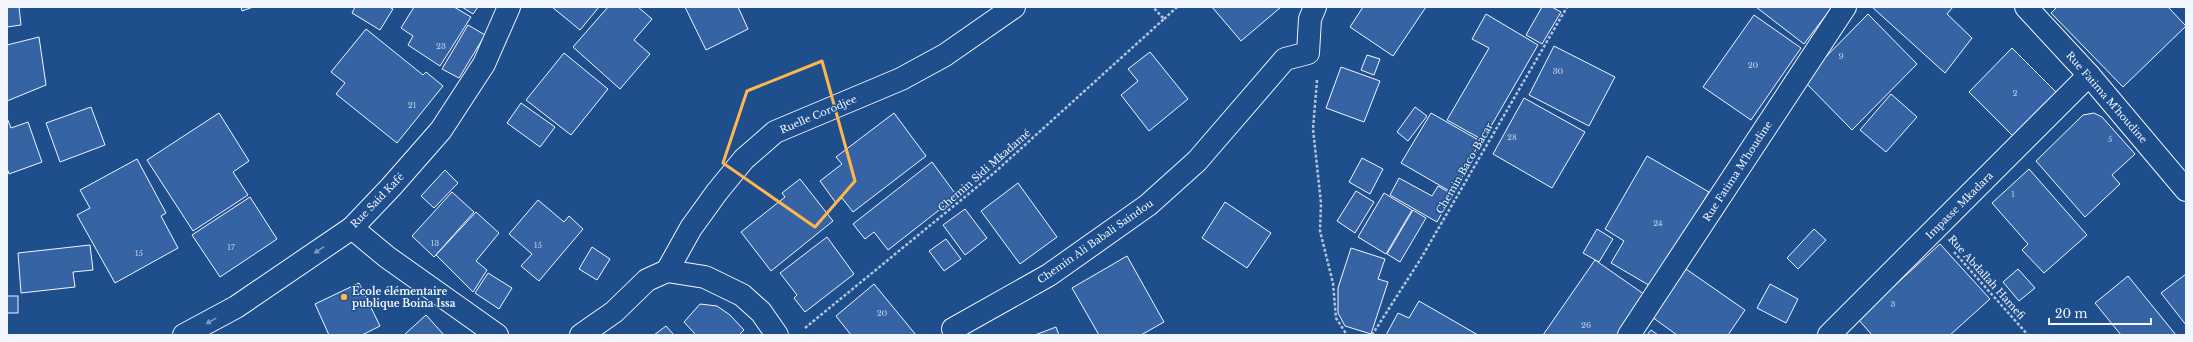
<svg xmlns="http://www.w3.org/2000/svg" width="2193" height="342" font-family="'Libre Baskerville',serif">
  <style>
    .building { fill: #3563a3; stroke: #f2f6ff }
    .lines { fill: none; stroke-linecap: round; stroke-linejoin: round }
    .minor-casing { stroke: #f2f6ff; stroke-width: 24 }
    .path { stroke: #b3c4dc; stroke-width: 2.5; stroke-dasharray: 3 2; stroke-linecap: butt }
    .minor { stroke: #1f4e8c; stroke-width: 22 }
    .oneway { fill: #7e9ac0 }
    .marked { fill: none; stroke: #ffb74d; stroke-width: 3; stroke-linejoin: round }
    .poi-dot { fill: #ffb74d; stroke: #1f4e8c; stroke-width: 1.5 }
    .labels { text-anchor: middle; stroke-width: 3; stroke-linejoin: round; paint-order: stroke }
    .number-label { font-size: 8px; fill: #c3d1e8 }
    .street-label { font-size: 10px; fill: #f2f6ff; stroke: #1f4e8c }
    .poi-label { font-size: 10px; font-weight: bold; fill: #f2f6ff; stroke: #1f4e8c; text-anchor: start }
  </style>
  <rect width="100%" height="100%" fill="#1f4e8c"/>
  <g class="building">
    <path d="M7 7H19L21 25 7 27Z"/>
    <path d="M241 7H253L242 11Z"/>
    <path d="M355 7H389L393 9 380 30 352 13Z"/>
    <path d="M414 7H454L471 17 440 66 408 45 413 36 401 28Z"/>
    <path d="M462 7H478L473 14Z"/>
    <path d="M552 7H599L580 30Z"/>
    <path d="M608 7H638L652 19 634 40 650 54 620 89 573 47Z"/>
    <path d="M685 7H738L748 29 706 50Z"/>
    <path d="M1212 7H1281L1241 41Z"/>
    <path d="M1363 7H1426L1393 56 1350 27Z"/>
    <path d="M1542 7H1552L1561 12 1542 44 1526 35Z"/>
    <path d="M1756 7H1832L1804 44Z"/>
    <path d="M1872 7H1953L1947 14 1972 38 1945 73Z"/>
    <path d="M2057 7H2168L2186 26 2123 87 2051 13Z"/>
    <path d="M1486 14 1538 45 1483 140 1447 120 1489 48 1472 39Z"/>
    <path d="M1868 14 1917 64 1852 130 1803 80Z"/>
    <path d="M1754 15 1801 48 1751 120 1703 87Z"/>
    <path d="M468 25 485 35 459 78 442 69Z"/>
    <path d="M366 29 423 75 426 72 443 86 397 143 336 94 345 83 331 72Z"/>
    <path d="M39 37 46 85 7 101V45Z"/>
    <path d="M1554 46 1615 77 1589 126 1529 95Z"/>
    <path d="M2012 48 2057 93 2014 137 1969 92Z"/>
    <path d="M1150 52 1188 99 1149 131 1121 95 1138 81 1128 69Z"/>
    <path d="M564 53 608 89 571 135 526 100Z"/>
    <path d="M1367 55 1380 59 1374 75 1361 70Z"/>
    <path d="M1341 67 1380 81 1364 122 1326 108Z"/>
    <path d="M1891 94 1917 117 1886 152 1860 130Z"/>
    <path d="M1524 98 1585 132 1552 188 1493 154Z"/>
    <path d="M521 103 555 127 540 147 507 123Z"/>
    <path d="M91 107 105 145 60 162 46 123Z"/>
    <path d="M1415 107 1427 116 1408 141 1397 132Z"/>
    <path d="M219 113 249 161 233 172 248 195 193 231 147 160Z"/>
    <path d="M894 113 926 156 853 212 842 198 836 203 820 181 842 164 836 157Z"/>
    <path d="M1431 113 1482 142 1453 193 1401 163Z"/>
    <path d="M2094 113 2102 117 2135 154 2112 175 2120 184 2085 217 2036 161 2083 115Z"/>
    <path d="M7 118 11 128 28 122 42 162 9 174 7 168Z"/>
    <path d="M1647 156 1709 192 1652 287 1611 263 1624 241 1605 229Z"/>
    <path d="M1362 158 1383 169 1370 194 1349 182Z"/>
    <path d="M137 159 166 213 161 216 178 248 115 283 77 215 90 208 80 190Z"/>
    <path d="M932 162 957 196 888 250 874 232 865 239 853 224Z"/>
    <path d="M2029 169 2087 235 2044 273 2022 250 2028 244 1992 203Z"/>
    <path d="M445 170 458 183 434 208 421 196Z"/>
    <path d="M1399 178 1432 196 1438 186 1452 194 1437 222 1390 195Z"/>
    <path d="M800 179 833 221 771 271 741 232 785 197 782 193Z"/>
    <path d="M1018 183 1057 237 1020 264 981 211Z"/>
    <path d="M1356 191 1374 202 1355 233 1337 221Z"/>
    <path d="M452 192 474 212 434 257 412 236Z"/>
    <path d="M1384 193 1412 210 1386 254 1358 237Z"/>
    <path d="M250 197 277 239 220 277 192 235Z"/>
    <path d="M538 200 564 222 569 216 583 229 539 281 521 266 532 254 509 234Z"/>
    <path d="M1225 202 1271 233 1247 268 1202 238Z"/>
    <path d="M965 209 987 238 965 255 943 225Z"/>
    <path d="M1413 210 1426 218 1400 262 1387 254Z"/>
    <path d="M476 212 499 233 476 261 487 270 473 292 436 255Z"/>
    <path d="M1597 229 1613 239 1599 262 1583 253Z"/>
    <path d="M1814 229 1826 240 1798 269 1787 258Z"/>
    <path d="M827 237 854 274 805 312 794 298 797 295 780 273Z"/>
    <path d="M946 239 961 259 944 271 929 251Z"/>
    <path d="M1940 244 1990 299 1950 335H1872L1858 319Z"/>
    <path d="M90 245 93 270 73 272 75 287 21 293 18 253Z"/>
    <path d="M592 247 610 259 597 280 579 269Z"/>
    <path d="M1351 248 1385 259 1378 279 1388 282 1371 334 1345 326 1338 313V288Z"/>
    <path d="M1127 256 1164 322 1141 335H1099L1072 288Z"/>
    <path d="M1595 260 1648 297 1622 335H1543Z"/>
    <path d="M1686 269 1745 310 1728 335H1677L1652 317Z"/>
    <path d="M2018 269 2035 288 2019 301 2003 282Z"/>
    <path d="M488 273 512 288 499 309 475 293Z"/>
    <path d="M2186 274V325L2161 293Z"/>
    <path d="M2128 276 2176 335H2121L2095 303Z"/>
    <path d="M359 283 380 326 362 335H329L315 304Z"/>
    <path d="M874 284 916 335H851L836 316Z"/>
    <path d="M1770 284 1798 299 1786 323 1757 308Z"/>
    <rect x="7" y="296" width="11" height="17"/>
    <path d="M1419 301 1478 335H1386L1398 313 1409 318Z"/>
    <path d="M700 304 717 306 730 315 744 330 739 335H696L684 322Z"/>
    <path d="M426 315 444 335H404Z"/>
    <path d="M666 326 674 335H654Z"/>
    <path d="M1056 327 1059 335H1035Z"/>
    <path d="M1651 330 1658 335H1647Z"/>
  </g>
  <g class="lines">
    <defs>
      <g id="minor">
        <path d="M2026 7 2089 75 2186 190"/>
        <path d="M352 228 387 257 497 335"/>
        <path d="M667 271 691 228 717 192 744 159 775 132 901 79 945 55 1014 7"/>
        <path d="M953 329 1049 275 1148 205 1197 161 1285 59 1308 53 1310 19 1315 7"/>
        <path d="M184 335 236 307 352 228 391 187 441 130 484 64 509 7"/>
        <path d="M581 335 614 312 647 280 667 271 705 277 742 295 761 312 777 335"/>
        <path d="M1629 335 1845 7"/>
        <path d="M1829 335 2089 75"/>
      </g>
    </defs>
    <use href="#minor" class="minor-casing"/>
    <g class="path">
      <path d="M1164 19 1177 7"/>
      <path d="M1317 80 1313 129 1321 203 1320 231 1333 283 1336 318 1347 335"/>
      <path d="M1954 252 2028 335"/>
      <path d="M805 328 994 173 1164 19 1153 7"/>
      <path d="M1372 335 1420 260 1567 7"/>
    </g>
    <use href="#minor" class="minor"/>
  </g>
  <defs><path id="oneway-solid" d="M-6-.8H1V-3.2L6.5 0L1 3.2V.8H-6Z"/></defs>
  <g class="oneway">
    <use href="#oneway-solid" transform="translate(319 250) rotate(146)"/>
    <use href="#oneway-solid" transform="translate(211 321) rotate(151)"/>
  </g>
  <path class="marked" d="M822 61 855 181 815 227 723 163 747 91Z"/>
  <circle class="poi-dot" cx="344" cy="297" r="4"/>
  <g class="labels">
    <g class="number-label">
      <text x="441" y="49">23</text>
      <text x="1841" y="59">9</text>
      <text x="1753" y="68">20</text>
      <text x="1558" y="74">30</text>
      <text x="2015" y="96">2</text>
      <text x="412" y="108">21</text>
      <text x="1512" y="140">28</text>
      <text x="2110" y="142">5</text>
      <text x="2013" y="197">1</text>
      <text x="1658" y="226">24</text>
      <text x="435" y="246">13</text>
      <text x="538" y="248">15</text>
      <text x="231" y="250">17</text>
      <text x="139" y="256">15</text>
      <text x="1893" y="307">3</text>
      <text x="882" y="316">20</text>
      <text x="1586" y="328">26</text>
    </g>
    <g class="street-label">
      <text transform="translate(2107 97) rotate(49)" y="4">Rue Fatima M'houdine</text>
      <text transform="translate(818 114) rotate(-23)" y="4">Ruelle Corodjee</text>
      <text transform="translate(1464 168) rotate(-60)" y="4">Chemin Baco-Bacar</text>
      <text transform="translate(984 170) rotate(-41)" y="4">Chemin Sidi Mkadamé</text>
      <text transform="translate(1737 171) rotate(-57)" y="4">Rue Fatima M'houdine</text>
      <text transform="translate(377 200) rotate(-46)" y="4">Rue Said Kafé</text>
      <text transform="translate(1959 205) rotate(-45)" y="4">Impasse Mkadara</text>
      <text transform="translate(1095 241) rotate(-35)" y="4">Chemin Ali Babali Saindou</text>
      <text transform="translate(1987 277) rotate(48)" y="4">Rue Abdallah Hamefi</text>
    </g>
    <g class="poi-label">
      <text x="352" y="295">Ecole élémentaire<tspan x="352" dy="12">publique Boina Issa</tspan></text>
    </g>
  </g>
  <rect width="2193" height="342" fill="none" stroke="#f2f6ff" stroke-width="16"/>
  <path d="M2049 318v6h102v-6" fill="none" stroke="#f2f6ff" stroke-width="2"/>
  <text x="2055" y="318" font-size="12" fill="#f2f6ff" stroke="#1f4e8c" stroke-width="3" paint-order="stroke">20 m</text>
</svg>
